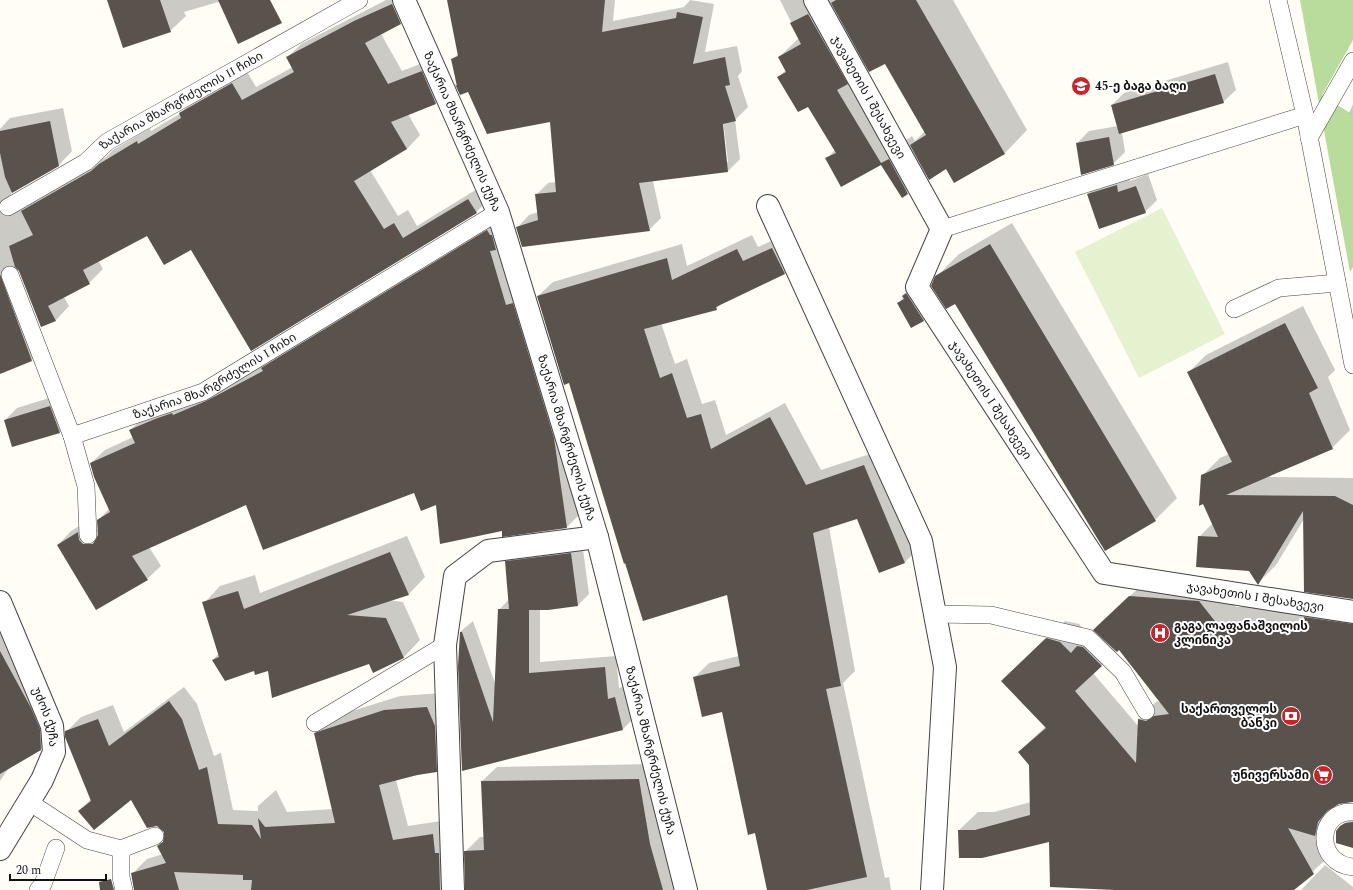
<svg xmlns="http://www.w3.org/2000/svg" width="1353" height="890" font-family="Spectral,'Noto Sans Georgian',serif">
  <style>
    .forest { fill: #b9dc9c }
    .pitch { fill: #e6f2cf }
    .shadow { fill: #0003; fill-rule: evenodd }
    .building { fill: #5a524d }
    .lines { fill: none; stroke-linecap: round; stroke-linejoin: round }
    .service-casing { stroke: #444; stroke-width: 18 }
    .minor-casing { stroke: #444; stroke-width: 24 }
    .service { stroke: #fff; stroke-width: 17 }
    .minor { stroke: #fff; stroke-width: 22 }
    .labels { text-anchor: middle; stroke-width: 4; stroke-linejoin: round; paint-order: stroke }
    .poi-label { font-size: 12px; font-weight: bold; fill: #111; stroke: #fff; text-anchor: start }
    .street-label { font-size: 12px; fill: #111; stroke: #fff }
  </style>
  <rect width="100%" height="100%" fill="#fffdf5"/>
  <path class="forest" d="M1300 0H1353V40L1322 95 1353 115V267L1350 272Z"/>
  <path class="pitch" d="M1162 208 1225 334 1139 378 1075 252Z"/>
  <g class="shadow">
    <path d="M108 0H225L184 12 186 16 170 31Z"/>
    <path d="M386 0H410L414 9 400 23 381 34 402 71 435 58 450 89 436 103 408 114 420 135 407 149 370 170 398 216 408 210 417 226 482 186 490 199 476 212 251 350 192 249 148 235 98 260 103 269 89 283 64 297 69 306 56 320 41 326 20 270 15 266 45 346 32 360 0 373V129L10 118 63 108 72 151 59 165 11 193 13 199 28 202 106 157 113 150 150 128 151 131 181 113 194 99 246 70 256 87 293 67 288 57 301 44Z"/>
    <path d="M449 0H615L613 21 684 7 690 0 714 4 705 52 737 46 742 71 738 76 748 107 735 120 740 159 728 171 653 181 661 218 649 230 517 228 529 215 538 212 536 195 548 183 556 182 551 121 468 90 460 93 456 84 453 59 459 53ZM721 119H723L728 162H726Z"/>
    <path d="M780 0H953L1027 130 1004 154 927 173 902 196 881 164 827 158 835 150 808 106 778 77 786 70 779 57 799 38ZM885 62 925 131 915 141 912 136 905 141 862 69 866 64Z"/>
    <path d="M1228 62 1236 90 1223 102 1122 133 1125 152 1113 164 1082 174 1077 143 1089 131 1118 126 1112 105 1124 93Z"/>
    <path d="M1353 104V115L1349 113Z"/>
    <path d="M1129 173 1130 181 1148 174 1157 200 1145 212 1088 194 1101 182Z"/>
    <path d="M501 218 580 514 567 527 503 529 437 504 414 492 246 504 149 547 161 566 147 579 58 545 71 531 91 519 93 526 99 531 98 520 109 509 91 463 105 450 133 437 130 430 144 417 221 388 268 363 276 355Z"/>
    <path d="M1012 223 1177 498 1155 520 955 303 936 277 959 254Z"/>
    <path d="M787 234 799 259 784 274 721 303 716 309 661 323 675 364 687 359 702 404 715 400 726 435 785 403 821 470 879 451 920 547 905 562 879 572 857 517 829 527 855 671 843 683 885 878 889 877 891 890H769L756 832 723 711 694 678 709 663 739 656 728 594 570 382 538 296 553 282 682 244 687 266 752 235 758 247Z"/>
    <path d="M909 290 930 315 924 320 912 327 899 303Z"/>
    <path d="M1303 306 1335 370 1328 377 1350 430 1332 448 1264 477 1353 478V598L1304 519 1276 565 1258 583 1249 570 1199 537 1213 523 1202 476 1220 458 1229 454 1188 373 1206 355Z"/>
    <path d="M62 394 72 420 60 432 5 420 17 408Z"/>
    <path d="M407 536 425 577 409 594 388 600 403 602 420 640 404 657 373 672 369 663 269 670H255L213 660 219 653 204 603 220 586 255 575 260 593Z"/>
    <path d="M582 542 589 594 578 605 540 609V662L616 656 619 688 626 686 634 718 623 729 463 769 460 632 473 621 496 686 499 610 509 599 506 562 517 550Z"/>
    <path d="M1148 579 1218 583 1236 607 1353 604V793L1335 806 1331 855 1292 890H1136L1050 841 959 830 978 812H994L1031 802 1030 765 1019 752 1046 726 1020 663 1065 621 1079 624 1089 635ZM1119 649 1160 702 1157 701 1139 719V727L1093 673Z"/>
    <path d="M0 604 54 736 41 749 7 768 8 769 0 781Z"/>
    <path d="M184 687 197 704 214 756 221 753 233 810 258 811V806L276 790 287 812 333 809 315 733 330 718 400 696 441 693 451 756 436 771 396 780 408 826 447 820 462 886 465 887V852L480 837H484L482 781 497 767 653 764 682 890H135L132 874 147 859 163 854 158 846 164 840 166 832 132 798 79 811 91 799 66 732 81 717 113 705 124 732Z"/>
    <path d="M1353 817V847L1337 832Z"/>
    <path d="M1325 865 1353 887V890H1301Z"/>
  </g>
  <g class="building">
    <path d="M107 0H160L171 32 123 48Z"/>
    <path d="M218 0H270L282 23 238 44Z"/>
    <path d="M447 0H605L602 32 676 18 677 12 703 17 693 64 725 57 730 85 725 86 736 121 723 124 728 172 639 183 650 231 522 247 516 227 538 220 535 194 556 192 550 122 487 134 468 92 460 95 455 84 457 86 451 59 458 56Z"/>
    <path d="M836 0H916L1005 154 954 183 946 169 929 180 910 145 926 135 885 64 869 72 831 3Z"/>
    <path d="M392 4 401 24 365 43 388 84 422 71 436 104 391 122 407 149 354 181 384 229 394 223 403 238 468 199 477 213 251 351 191 250 164 265 147 236 83 270 90 284 48 306 56 321 41 327 19 271 15 267 9 246 33 235 21 211 91 171 99 164 137 141 138 144 181 118 179 113 232 83 242 100 294 72 286 57 354 21Z"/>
    <path d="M808 14 848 84 837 90 881 163 889 159 908 194 902 198 881 165 841 187 825 158 836 153 808 107 798 112 777 77 786 72 778 57 801 44 790 23Z"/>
    <path d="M1215 74 1224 103 1119 134 1111 105Z"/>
    <path d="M50 121 59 166 12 193 5 177 0 153V131Z"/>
    <path d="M1109 137 1114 165 1081 175 1076 143Z"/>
    <path d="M1117 185 1118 192 1136 186 1146 213 1099 229 1087 194Z"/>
    <path d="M487 230 490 235H492L496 250 490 251 506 305 513 303 554 438 567 528 502 537V531L440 544 436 505 421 511 414 493 263 550 246 505 132 556 148 580 96 610 57 545 78 532 79 540 83 544H93L98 535 97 520 110 512 94 477 90 463 135 443 129 430 155 419 172 413 173 415 206 401 263 371 261 368Z"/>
    <path d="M990 244 1156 521 1105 551 955 304 946 309 931 286 935 276Z"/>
    <path d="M772 248 785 274 716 307 717 310 644 329 660 378 672 373 687 418 701 414 711 449 770 417 806 485 864 465 905 563 879 573 857 519 813 533 841 686 826 689 867 877 807 890H767L755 833 748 835 722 712 702 717 693 677 740 666 727 595 643 621 625 563 624 564 569 383 564 385 537 296 667 258 672 280 737 249 743 261Z"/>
    <path d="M0 274 32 361 0 374Z"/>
    <path d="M906 293 924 321 911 328 897 303 904 299 902 296Z"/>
    <path d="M1285 323 1318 388 1309 393 1333 449 1226 495 1335 496 1353 505V599L1304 592 1303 511 1258 585 1249 571 1196 567 1198 536 1218 537 1203 504 1199 506 1201 475 1232 462 1187 372Z"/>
    <path d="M50 406 60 433 12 447 4 420Z"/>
    <path d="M390 552 409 595 347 615 386 618 404 658 373 673 369 664 272 698 268 671 255 675 254 671 225 681 212 660 219 657 202 602 238 591 244 609Z"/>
    <path d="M571 553 578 606 548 610H529V673L605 667 608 699 615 697 623 730 462 771 458 666 460 632H462L493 722 498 609H509L505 561Z"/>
    <path d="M1129 596 1199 601 1218 625 1304 622V617L1353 624V802L1339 804 1327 811 1318 822 1315 836 1288 828 1314 874 1294 890H1115L1050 887 1049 842 982 858H959L958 830H975L1030 815 1029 765 1018 752 1046 728 1001 681 1046 638 1060 642 1071 653 1077 646 1083 647 1102 666 1075 691 1136 763 1138 719 1146 721 1154 716 1169 714 1119 650 1117 652 1093 630Z"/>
    <path d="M0 651 31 708 40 729 41 750 0 774Z"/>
    <path d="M169 701 182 719 199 770 207 767 218 824 252 825 261 839 258 818 265 827 335 823 314 733 384 710 427 707 435 726 437 772 417 775 379 785 393 840 433 834 435 853H439L440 890H251L252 880H243V875L174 872 179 890H134L131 873 166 863 157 846 163 842 164 832 157 826 147 828 131 800 94 830 78 811 91 801 65 737V731L98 719 109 746Z"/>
    <path d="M639 779 650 844 663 890H465L464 851 484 850 481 781Z"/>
    <path d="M1353 822V848L1336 843V831L1340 826 1345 823Z"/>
    <path d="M111 879 114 890H100L99 882Z"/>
  </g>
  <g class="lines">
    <defs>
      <g id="service">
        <path d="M1278 0 1305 115 1353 365"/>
        <path d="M1309 138 1353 61"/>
        <path id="s1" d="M8 207 86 162 107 142 359 0"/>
        <path d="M942 229 1305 115"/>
        <path id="s2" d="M10 275 72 436 203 392 498 212"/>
        <path d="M1234 309 1279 288 1337 283"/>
        <path d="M72 436 86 486 88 535"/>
        <path d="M935 614 991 615 1088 638 1123 672 1146 711"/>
        <path d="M315 723 445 645"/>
        <path d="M29 802 87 840 121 849 155 836"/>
        <path d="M1353 812C1317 810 1314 863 1353 867"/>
        <path d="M121 849V877L124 890"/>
        <path d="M38 890 43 884 56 848"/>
      </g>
      <g id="minor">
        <path id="s3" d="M404 0 498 212 597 537 686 890"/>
        <path id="s4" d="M815 0 942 229 917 287 1104 573 1353 612"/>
        <path d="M768 206 921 541 945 667 932 890"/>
        <path id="s5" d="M0 602 52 726 54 752 42 780 0 849"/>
        <path d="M453 890 445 645 455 576 488 551 597 537"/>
      </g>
    </defs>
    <use href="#service" class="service-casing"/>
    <use href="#minor" class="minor-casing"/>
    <use href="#service" class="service"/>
    <use href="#minor" class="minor"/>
  </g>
  <defs>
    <symbol id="school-disc" viewBox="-11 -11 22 22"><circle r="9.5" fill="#c4262e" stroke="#fff"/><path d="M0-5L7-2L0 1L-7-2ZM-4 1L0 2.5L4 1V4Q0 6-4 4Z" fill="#fff"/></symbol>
    <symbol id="hospital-disc" viewBox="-11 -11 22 22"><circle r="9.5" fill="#c4262e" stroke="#fff"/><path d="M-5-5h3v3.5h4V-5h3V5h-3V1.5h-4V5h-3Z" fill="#fff"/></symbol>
    <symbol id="bank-disc" viewBox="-11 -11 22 22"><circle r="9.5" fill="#c4262e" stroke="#fff"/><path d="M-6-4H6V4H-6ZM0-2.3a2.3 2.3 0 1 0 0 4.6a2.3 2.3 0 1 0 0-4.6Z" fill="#fff"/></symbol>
    <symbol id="supermarket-disc" viewBox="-11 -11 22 22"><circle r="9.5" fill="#c4262e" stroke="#fff"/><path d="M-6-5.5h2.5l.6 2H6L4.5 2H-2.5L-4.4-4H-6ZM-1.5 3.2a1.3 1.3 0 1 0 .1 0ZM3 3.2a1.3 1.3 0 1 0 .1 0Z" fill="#fff"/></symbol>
  </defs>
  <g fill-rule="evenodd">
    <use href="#school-disc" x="1070" y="75" width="22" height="22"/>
    <use href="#hospital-disc" x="1149" y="622" width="22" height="22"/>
    <use href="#bank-disc" x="1280" y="705" width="22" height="22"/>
    <use href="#supermarket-disc" x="1312" y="764" width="22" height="22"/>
  </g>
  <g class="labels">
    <g class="poi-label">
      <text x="1095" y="90">45-ე ბაგა ბაღი</text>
      <text x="1174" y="630">გაგა ლაფანაშვილის<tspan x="1174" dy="14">კლინიკა</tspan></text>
      <text x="1277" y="713" text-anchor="end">საქართველოს<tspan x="1277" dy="14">ბანკი</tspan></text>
      <text x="1309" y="779" text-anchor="end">უნივერსამი</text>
    </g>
    <g class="street-label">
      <text dy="4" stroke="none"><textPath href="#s4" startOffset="111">ჯავახეთის I შესახვევი</textPath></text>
      <text dy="4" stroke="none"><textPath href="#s1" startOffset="204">ზაქარია მხარგრძელის II ჩიხი</textPath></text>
      <text dy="4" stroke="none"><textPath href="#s3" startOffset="144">ზაქარია მხარგრძელის ქუჩა</textPath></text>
      <text dy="4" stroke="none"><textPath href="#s2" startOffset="328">ზაქარია მხარგრძელის I ჩიხი</textPath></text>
      <text dy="4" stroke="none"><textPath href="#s4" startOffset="460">ჯავახეთის I შესახვევი</textPath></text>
      <text dy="4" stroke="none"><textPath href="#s3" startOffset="468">ზაქარია მხარგრძელის ქუჩა</textPath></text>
      <text dy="4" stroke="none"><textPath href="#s4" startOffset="820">ჯავახეთის I შესახვევი</textPath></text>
      <text dy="4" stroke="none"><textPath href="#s5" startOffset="124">უძოს ქუჩა</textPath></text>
      <text dy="4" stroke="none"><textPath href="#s3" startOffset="792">ზაქარია მხარგრძელის ქუჩა</textPath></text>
    </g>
  </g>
  <path d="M10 874v6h96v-6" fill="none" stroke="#111111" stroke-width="2"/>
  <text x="16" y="874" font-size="12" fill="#111111" stroke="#ffffff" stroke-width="3" paint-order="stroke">20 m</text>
</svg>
